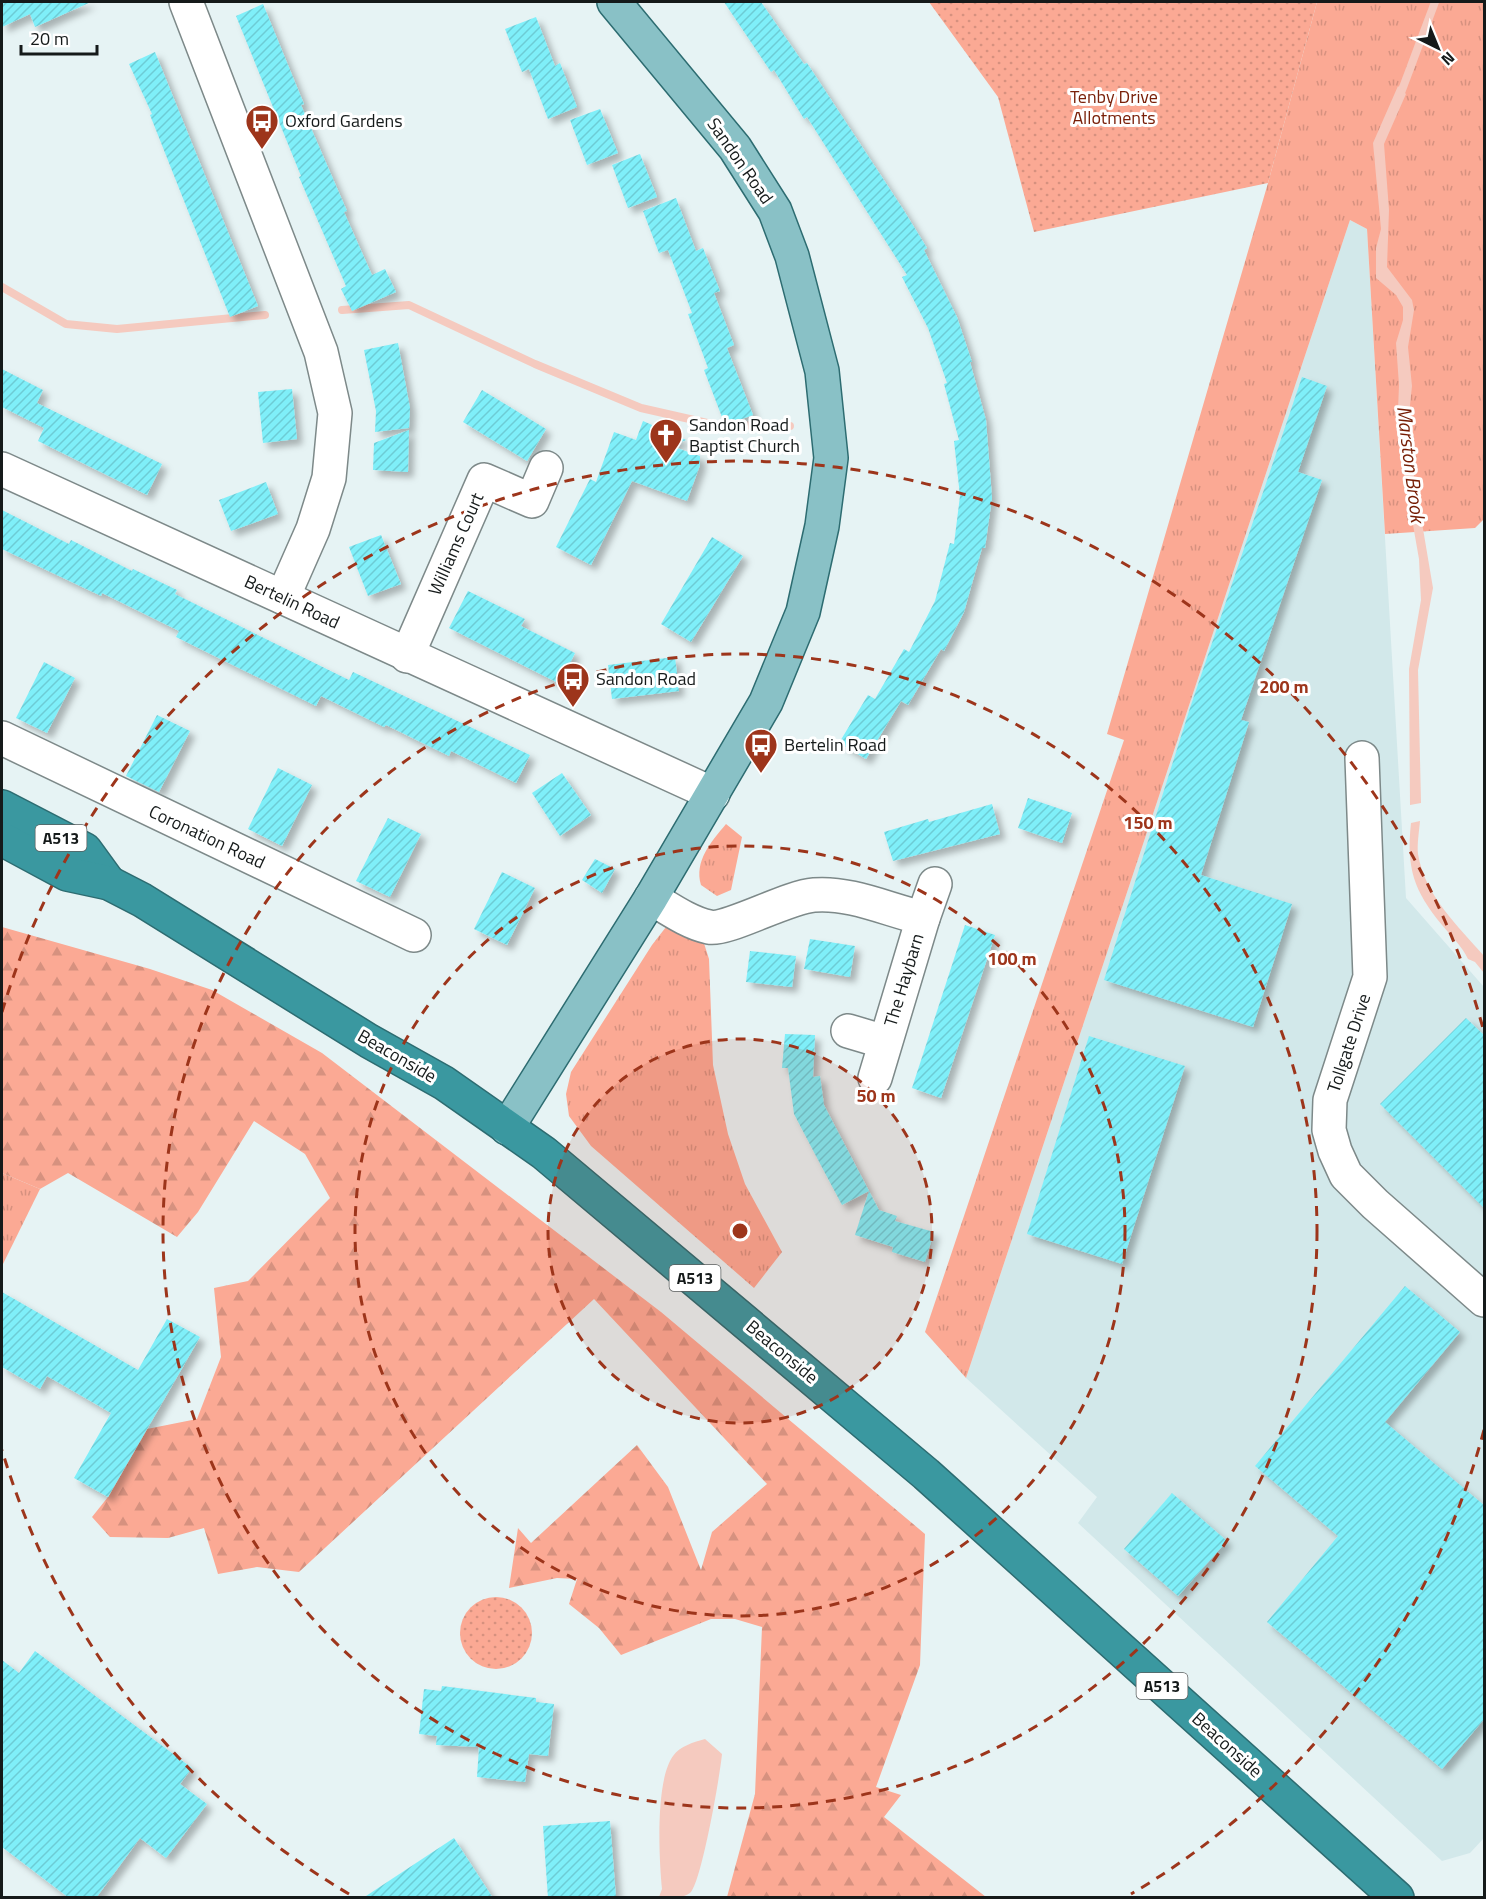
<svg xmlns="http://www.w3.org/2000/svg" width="1486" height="1899" font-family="'Titillium Web',sans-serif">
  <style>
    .built { fill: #d2e8ea }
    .grass { fill: url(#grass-tufts) }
    .forest { fill: url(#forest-firs) }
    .garden { fill: url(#garden-dots) }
    .water { fill: #f5cabf }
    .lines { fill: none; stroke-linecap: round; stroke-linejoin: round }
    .stream { stroke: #f5cabf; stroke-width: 8 }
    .building { fill: url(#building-hatch); filter: url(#shadow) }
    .minor-casing { stroke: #7d8989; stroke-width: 36 }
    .major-casing { stroke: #2d6c71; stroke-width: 36 }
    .highway-casing { stroke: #2d6c71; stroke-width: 36 }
    .minor { stroke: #fff; stroke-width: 33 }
    .major { stroke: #89c1c6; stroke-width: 33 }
    .highway { stroke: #3a98a0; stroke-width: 33 }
    .ring { fill: none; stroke: #9d351b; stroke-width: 3; stroke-dasharray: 10 8 }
    .labels { text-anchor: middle; stroke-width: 6; stroke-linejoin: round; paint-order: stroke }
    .shield { fill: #fff; stroke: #5b5f5f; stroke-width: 1.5 }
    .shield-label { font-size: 16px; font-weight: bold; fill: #151a1a }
    .park-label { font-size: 18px; fill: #792009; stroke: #fff }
    .poi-label { font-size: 18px; fill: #151a1a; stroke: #fff; text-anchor: start }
    .street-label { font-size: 18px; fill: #151a1a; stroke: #fff }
    .water-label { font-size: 20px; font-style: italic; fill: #751c03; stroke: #fff }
    .centre { fill: #9d351b; stroke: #fff; stroke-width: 3 }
    .ring-label { font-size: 18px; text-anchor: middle; font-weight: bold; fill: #9d351b; stroke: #fff; stroke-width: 6; stroke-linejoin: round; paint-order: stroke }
  </style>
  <defs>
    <pattern id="grass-tufts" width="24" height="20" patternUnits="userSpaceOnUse" patternTransform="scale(1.5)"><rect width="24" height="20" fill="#fba994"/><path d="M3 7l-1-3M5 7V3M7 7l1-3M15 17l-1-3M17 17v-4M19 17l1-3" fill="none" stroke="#d6917f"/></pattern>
    <pattern id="forest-firs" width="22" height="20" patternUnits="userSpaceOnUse" patternTransform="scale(1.5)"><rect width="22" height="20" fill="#fba994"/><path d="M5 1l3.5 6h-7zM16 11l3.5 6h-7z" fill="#d6917f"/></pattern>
    <pattern id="garden-dots" width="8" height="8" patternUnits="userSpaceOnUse" patternTransform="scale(1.5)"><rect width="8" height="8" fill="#fba994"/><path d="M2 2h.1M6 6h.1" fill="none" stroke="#d6917f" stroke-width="1.8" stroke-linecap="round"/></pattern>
    <pattern id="building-hatch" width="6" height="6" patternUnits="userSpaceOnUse" patternTransform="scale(1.5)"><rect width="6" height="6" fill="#7feff9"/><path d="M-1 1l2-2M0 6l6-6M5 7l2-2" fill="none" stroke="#6dccd5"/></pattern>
    <filter id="shadow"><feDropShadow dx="5.5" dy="5.5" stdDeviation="3" flood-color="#0004"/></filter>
  </defs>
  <rect width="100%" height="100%" fill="#e6f3f4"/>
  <path class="built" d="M1350 220 1367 229 1406 898 1484 987V1838L1470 1853 1442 1861 1078 1523 1097 1497 966 1378Z"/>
  <g class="grass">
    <path d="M1317 2H1484V519L1475 528 1385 534 1367 229 1350 220 966 1378 925 1332 1124 740 1107 734 1268 183Z"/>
    <path d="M726 824 742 837 731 890 717 896 701 885C694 861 711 842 726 824Z"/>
    <path d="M674 923 701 934 709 959 713 1065 728 1134 745 1184 782 1252 754 1288 591 1146 569 1116 566 1094 571 1072 652 945 666 927Z"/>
    <path d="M2 1173 40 1189 2 1266Z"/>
  </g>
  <path class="forest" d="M2 927 150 969 212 990 322 1053 661 1312 925 1534 920 1665 876 1787 901 1795 884 1817 986 1897H727L755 1794 762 1627 735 1619H711L621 1655 599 1628 569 1604 577 1579 557 1578 509 1588 518 1528 531 1543 637 1445 668 1487 701 1570 712 1532 767 1484 594 1299 299 1572 257 1567 218 1574 204 1528 168 1538 110 1537 92 1517 108 1497 147 1429 197 1419 221 1357 214 1288 248 1281 330 1198 305 1154 254 1121 198 1212 177 1237 68 1173 40 1189 2 1173Z"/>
  <g class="garden">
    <path d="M929 2H1317L1268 183 1034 232 998 97Z"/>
    <circle cx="496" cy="1633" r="36"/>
  </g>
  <g class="water">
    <path d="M1398 86 1406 94 1384 144 1389 210 1387 267 1412 300 1414 310 1408 347 1412 386 1407 434 1433 588 1418 670 1421 803 1410 805 1409 669 1421 600 1419 559 1397 434 1399 385 1396 343 1403 320V307L1396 295 1376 278V248L1381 229 1373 143Z"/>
    <path d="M1420 821C1419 832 1417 844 1418 854 1425 896 1458 926 1484 956V973L1475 962 1468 959C1462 946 1451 936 1442 925 1414 891 1406 868 1411 823Z"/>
    <path d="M705 1739 722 1754C720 1776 702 1878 691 1892 684 1899 669 1898 659 1897L662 1889C659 1859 655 1781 673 1756 680 1746 694 1742 705 1739Z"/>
  </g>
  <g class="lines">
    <g class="stream">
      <path d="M1399 98 1435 2"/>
      <path d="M2 287 66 324 117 329 265 315"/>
      <path d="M342 310 409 305 535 364 641 408 716 425 790 426"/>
    </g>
  </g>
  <g class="building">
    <path d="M2 2H91L35 27 30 14 2 27Z"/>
    <path d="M724 2H761L804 64 807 63 903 209 927 248 924 250 957 317 972 362H970L986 420 992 498 985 548H982L964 612 944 651 941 649 908 705 901 701 866 759 839 743 868 695 875 699 904 649 909 652 935 601 950 543 954 544 960 496 954 441 959 440 944 384 947 383 928 328 902 277 907 275 807 117 804 119 774 70 771 72Z"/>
    <path d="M263 4 304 104 301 105 347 211 344 212 372 275 385 269 396 292 352 311 341 289 346 286 299 177 301 176 236 16Z"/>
    <path d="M536 17 555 66 560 63 577 107 548 119 529 69 522 72 505 29Z"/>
    <path d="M155 52 258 306 230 317 150 115 152 114 129 64Z"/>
    <path d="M600 109 618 153 587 165 570 120Z"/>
    <path d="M640 154 657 197 628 208 612 165Z"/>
    <path d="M676 198 696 251 703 248 720 291 714 293 734 345 727 348 753 415 725 425 704 370 708 368 688 314 692 313 668 250 659 253 643 211Z"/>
    <path d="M398 343 410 408 409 428 375 432 376 411 364 350Z"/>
    <path d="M2 369 43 390 37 403 162 464 147 495 38 441 44 428 2 407Z"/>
    <path d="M1302 377 1327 386 1298 472 1322 480 1241 720 1249 722 1201 875 1292 904 1253 1027 1104 980 1190 708Z"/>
    <path d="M292 389 297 439 263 443 258 392Z"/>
    <path d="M482 390 546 429 527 461 463 422Z"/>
    <path d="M643 421 686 440 671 446 700 456V465L687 501 632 481 591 565 556 547 590 479 596 482 614 432 636 440Z"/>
    <path d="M409 430 408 472 373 470 374 443Z"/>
    <path d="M266 482 278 514 231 531 219 500Z"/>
    <path d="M2 510 69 544 71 540 132 571 133 569 177 590 175 594 349 680 353 672 530 755 516 783 451 751 449 756 386 725 384 727 321 696 316 706 176 637 179 631 102 593 101 596 2 549Z"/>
    <path d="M381 535 401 584 368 596 349 547Z"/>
    <path d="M712 537 743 556 691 642 661 624Z"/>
    <path d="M468 591 525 619 521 626 575 653 560 684 449 628Z"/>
    <path d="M675 657 679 691 612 699 608 665Z"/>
    <path d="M44 662 75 678 47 733 16 718Z"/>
    <path d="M157 715 190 731 159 792 126 776Z"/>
    <path d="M278 768 312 785 282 846 248 829Z"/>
    <path d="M562 773 591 815 560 836 532 793Z"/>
    <path d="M1028 798 1072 813 1062 843 1018 828Z"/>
    <path d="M992 804 1000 834 893 861 884 832 928 819 929 822Z"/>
    <path d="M388 818 421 834 390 897 356 881Z"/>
    <path d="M595 859 615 869 602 893 582 880Z"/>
    <path d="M502 872 535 888 507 945 474 929Z"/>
    <path d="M965 925 995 935 941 1098 912 1088Z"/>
    <path d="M810 939 855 946 850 977 804 969Z"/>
    <path d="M750 951 796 956 792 987 746 982Z"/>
    <path d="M1466 1018 1485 1036V1209L1380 1104Z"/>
    <path d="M785 1034 815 1035 813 1077 820 1076 824 1105 879 1210 897 1216 895 1221 934 1232 925 1262 892 1252 893 1247 855 1235 869 1191 842 1205 817 1158 794 1114 788 1068H782Z"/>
    <path d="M1089 1036 1185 1066 1122 1264 1027 1234Z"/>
    <path d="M1405 1286 1460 1332 1385 1422 1485 1506V1718L1442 1769 1267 1622 1338 1536 1255 1466Z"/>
    <path d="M2 1292 138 1370 167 1319 200 1337 108 1497 74 1478 111 1413 47 1376 40 1389 2 1367Z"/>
    <path d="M1172 1493 1227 1541 1178 1596 1124 1549Z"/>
    <path d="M35 1651 192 1768 180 1784 207 1804 166 1858 140 1838 96 1898H69L2 1847V1660L19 1673Z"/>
    <path d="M442 1686 536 1698V1702L554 1704 548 1756 529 1754 525 1782 477 1777 479 1747 436 1745 437 1736 419 1734 424 1689 441 1691Z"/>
    <path d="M610 1821 616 1898H548L543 1826Z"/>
    <path d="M454 1838 493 1898H363Z"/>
  </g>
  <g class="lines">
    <defs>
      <g id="minor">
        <path d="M186 2 321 352 335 413 329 478 313 529 283 597"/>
        <path d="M2 469 713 794"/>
        <path d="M407 656 484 480 532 501 546 468"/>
        <path d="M2 738 414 935"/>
        <path d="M1362 758 1370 977 1330 1100 1329 1130 1335 1151 1346 1175 1375 1204 1484 1300"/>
        <path d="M651 898C668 908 689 923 709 927 727 931 787 897 814 895 851 892 888 910 923 918L875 1078"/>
        <path d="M923 918 935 884"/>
        <path d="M848 1031 885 1042"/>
      </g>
      <path id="major" d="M507 1128 651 898 766 702 803 612 822 526 831 458 822 371 792 256 775 211 735 148 614 2"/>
      <g id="highway">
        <path d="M2 807 85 850 109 883"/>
        <path d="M2 839 67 874 109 883 142 900 369 1041 444 1083 544 1153 926 1474 1397 1898"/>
      </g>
    </defs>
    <use href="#minor" class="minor-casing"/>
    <use href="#major" class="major-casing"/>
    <use href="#highway" class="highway-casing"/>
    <use href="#minor" class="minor"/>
    <use href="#major" class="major"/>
    <use href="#highway" class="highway"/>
  </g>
  <circle cx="740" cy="1231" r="192" fill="#9d351b" fill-opacity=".12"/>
  <g class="ring">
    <circle cx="740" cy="1231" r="192"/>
    <circle cx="740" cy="1231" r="385"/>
    <circle cx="740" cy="1231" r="577"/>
    <path d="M1484 1430A770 770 0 0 1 1131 1894M349 1894A770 770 0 0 1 2 1450M2 1012A770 770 0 0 1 1484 1032"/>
  </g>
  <defs>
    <symbol id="bus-pin" viewBox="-11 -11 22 30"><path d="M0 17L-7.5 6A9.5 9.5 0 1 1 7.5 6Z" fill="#9d351b" stroke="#fff"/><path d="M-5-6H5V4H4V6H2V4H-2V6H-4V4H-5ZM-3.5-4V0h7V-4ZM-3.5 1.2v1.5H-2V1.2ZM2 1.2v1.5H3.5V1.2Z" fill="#fff"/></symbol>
    <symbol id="church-pin" viewBox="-11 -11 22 30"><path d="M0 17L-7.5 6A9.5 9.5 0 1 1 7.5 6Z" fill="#9d351b" stroke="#fff"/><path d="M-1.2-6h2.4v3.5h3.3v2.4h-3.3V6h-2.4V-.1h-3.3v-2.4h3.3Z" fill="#fff"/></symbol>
  </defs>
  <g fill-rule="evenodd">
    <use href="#bus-pin" x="243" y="102" width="38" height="52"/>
    <use href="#church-pin" x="647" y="416" width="38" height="52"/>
    <use href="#bus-pin" x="554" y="660" width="38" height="52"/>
    <use href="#bus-pin" x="742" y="726" width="38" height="52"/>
  </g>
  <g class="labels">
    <g class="shield">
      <rect x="35.5" y="825" width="51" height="26" rx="4.5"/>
      <rect x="669.5" y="1265" width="51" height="26" rx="4.5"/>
      <rect x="1136.5" y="1673" width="51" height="26" rx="4.5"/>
    </g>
    <g class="shield-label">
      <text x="61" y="844">A513</text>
      <text x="695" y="1284">A513</text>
      <text x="1162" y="1692">A513</text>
    </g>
    <g class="park-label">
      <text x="1114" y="103">Tenby Drive<tspan x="1114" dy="21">Allotments</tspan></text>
    </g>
    <g class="poi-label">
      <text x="285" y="127">Oxford Gardens</text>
      <text x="689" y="431">Sandon Road<tspan x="689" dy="21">Baptist Church</tspan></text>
      <text x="596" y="685">Sandon Road</text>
      <text x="784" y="751">Bertelin Road</text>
    </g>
    <g class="street-label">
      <text transform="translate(740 161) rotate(55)" y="6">Sandon Road</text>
      <text transform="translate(456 544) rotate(-66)" y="6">Williams Court</text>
      <text transform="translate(292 602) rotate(25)" y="6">Bertelin Road</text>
      <text transform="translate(207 837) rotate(25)" y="6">Coronation Road</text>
      <text transform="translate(904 980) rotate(-73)" y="6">The Haybarn</text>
      <text transform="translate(1349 1043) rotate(-72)" y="6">Tollgate Drive</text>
      <text transform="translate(397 1056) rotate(30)" y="6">Beaconside</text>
      <text transform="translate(782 1352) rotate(40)" y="6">Beaconside</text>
      <text transform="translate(1227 1745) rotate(42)" y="6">Beaconside</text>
    </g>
    <g class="water-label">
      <text transform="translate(1411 464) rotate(83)" y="7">Marston Brook</text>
    </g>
  </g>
  <circle cx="740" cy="1231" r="9" class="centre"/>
  <g class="ring-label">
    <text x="1284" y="693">200 m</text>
    <text x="1148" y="829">150 m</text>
    <text x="1012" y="965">100 m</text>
    <text x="876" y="1102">50 m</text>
  </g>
  <rect width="1486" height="1899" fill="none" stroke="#151a1a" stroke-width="6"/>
  <g transform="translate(1438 48) rotate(137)" stroke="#ffffff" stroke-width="4.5" paint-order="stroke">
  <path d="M0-4.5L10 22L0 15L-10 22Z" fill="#151a1a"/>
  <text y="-9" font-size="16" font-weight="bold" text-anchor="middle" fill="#151a1a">N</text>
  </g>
  <path d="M21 45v9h76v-9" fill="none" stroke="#151a1a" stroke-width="3"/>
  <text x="30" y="45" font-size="18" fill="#151a1a" stroke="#ffffff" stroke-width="4.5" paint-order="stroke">20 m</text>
</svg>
